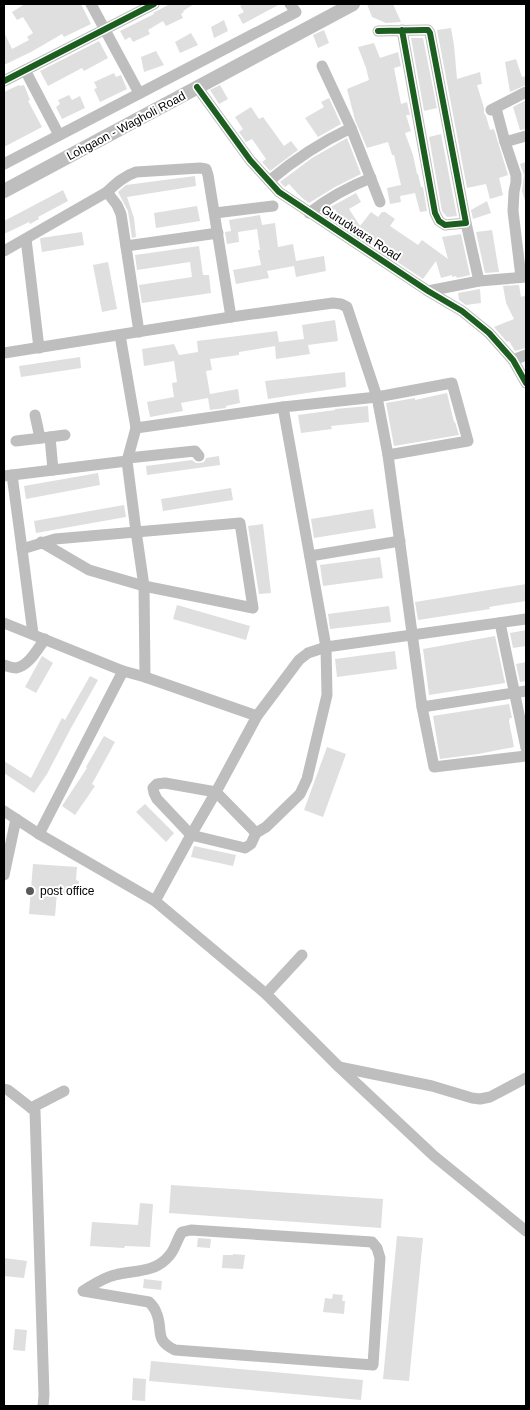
<svg xmlns="http://www.w3.org/2000/svg" width="530" height="1410" font-family="Helvetica,sans-serif">
  <style>
    .building { fill: #dfdfdf }
    .lines { fill: none; stroke-linecap: round; stroke-linejoin: round }
    .minor { stroke: #bebebe; stroke-width: 11 }
    .major { stroke: #bebebe; stroke-width: 14 }
    .cycleway-casing { stroke: #fff; stroke-width: 9 }
    .cycleway { stroke: #1b5e20; stroke-width: 6 }
    .poi-dot { fill: #595959; stroke: #fff; stroke-width: 2 }
    .labels { text-anchor: middle; stroke-width: 4; stroke-linejoin: round; paint-order: stroke }
    .street-label { font-size: 12px; fill: #000; stroke: #fff }
    .poi-label { font-size: 12px; fill: #000; stroke: #fff; text-anchor: start }
  </style>
  <rect width="100%" height="100%" fill="#fff"/>
  <g class="building">
    <path d="M25 4H81L91 24 64 37 62 34 31 52 4 65V32L12 49 29 40 27 37 33 33 23 17 17 20 12 12Z"/>
    <path d="M170 4H194L183 11 184 12 181 14 183 18 166 26 163 21 148 30 150 34 133 42 130 37 125 40 120 31 154 14 153 13Z"/>
    <path d="M245 4H280L243 24 238 15 244 12 240 6Z"/>
    <path d="M367 4H393L401 22 386 23 372 17Z"/>
    <path d="M224 20 228 31 214 38 211 27Z"/>
    <path d="M451 28 454 45 457 79 480 72 482 84 477 85 484 108V113L486 116 490 130 494 129 508 175 499 178 503 195 490 199 486 184 467 188 437 30Z"/>
    <path d="M324 30 329 43 318 48 313 35Z"/>
    <path d="M191 33 198 45 180 53 175 42Z"/>
    <path d="M411 38H423L437 108 424 111Z"/>
    <path d="M99 41 108 58 84 71 82 68 48 86 40 71Z"/>
    <path d="M374 43 380 58 398 52 401 66 394 68 401 104 407 102 410 115H406L411 131 405 133 413 155 417 174H418L421 187H423L427 211 420 212 415 193 400 196 401 202 390 204 387 188 401 185 394 155H392L388 142 367 148 355 120 347 89 369 80 366 68 358 47Z"/>
    <path d="M156 51 164 65 144 72 141 57Z"/>
    <path d="M516 59 522 77 526 76V85L510 92 505 62Z"/>
    <path d="M114 73 116 77 121 75 127 89 100 102 94 89 97 88 94 82Z"/>
    <path d="M19 85 20 86 24 85 30 100 28 101 42 127 4 147V92Z"/>
    <path d="M220 85 228 99 219 104 210 90Z"/>
    <path d="M69 95 72 100 80 96 85 108 62 119 56 107 60 104 58 100Z"/>
    <path d="M329 98 341 124 318 137 305 118 324 107 321 102Z"/>
    <path d="M526 100V129L520 130 513 107Z"/>
    <path d="M251 107 259 119 263 117 284 146 291 141 298 150 270 171 262 162 266 159 252 139 246 142 239 132 243 129 235 117Z"/>
    <path d="M441 134 457 216 447 217 442 211 429 137Z"/>
    <path d="M347 138 361 174 335 187 309 203 301 197 289 184 285 187 280 182 312 158Z"/>
    <path d="M526 162V201H525L522 191 524 175 520 164Z"/>
    <path d="M195 176 196 186 127 197 134 218 136 237 132 238 128 211 118 192 126 185Z"/>
    <path d="M63 190 68 201 38 217 39 219 30 224 29 222 4 234V221Z"/>
    <path d="M356 193 361 202 349 209 360 226 371 212 378 217 382 212H385L395 219 390 226 418 245 422 240 448 259 442 237 461 234 470 275 457 278 456 276 452 277V275L441 278 436 261 423 279 363 239 366 234 348 221 344 224 335 209 327 214 325 210Z"/>
    <path d="M487 201 491 213 473 219 471 210Z"/>
    <path d="M197 206 200 221 156 228 154 213Z"/>
    <path d="M260 215 262 225 275 223 278 247 293 244 296 261 324 256 326 271 296 277 294 266 267 271 269 278 236 284 233 270 261 265 258 250H260L257 229 238 232 239 242 227 244 225 232 231 231 229 220Z"/>
    <path d="M492 230 499 272 485 273 476 232Z"/>
    <path d="M82 232 84 245 42 252 40 239 41 238Z"/>
    <path d="M199 246 203 275H209L211 293 142 303 139 285 192 277 190 262 137 270 135 255Z"/>
    <path d="M108 262 117 309 102 312 93 265Z"/>
    <path d="M519 285 521 297 526 295V348L515 351 509 341 507 342 494 327 514 319 506 303 503 286Z"/>
    <path d="M480 289 481 303 466 305 459 300 458 293Z"/>
    <path d="M335 320 338 341 308 345 310 354 276 359 275 346 239 352V355L210 359 212 370 206 371 210 394 238 389 240 403 226 406V408L210 410 208 398 181 403 183 411 150 417 147 402 174 397 172 383 177 382 174 361 144 366 142 349 174 344 179 355 198 352 197 341 277 331 279 342 304 339 302 325Z"/>
    <path d="M80 357 81 368 21 377 19 366Z"/>
    <path d="M345 372 346 387 268 399 265 381Z"/>
    <path d="M447 393 454 422H455L459 435 394 446 386 403 415 398V400Z"/>
    <path d="M368 406 369 422 331 426 332 429 301 433 298 415 335 410V409Z"/>
    <path d="M219 456 220 465 147 475 146 466 192 460 196 463H200L204 462 206 458Z"/>
    <path d="M98 473 100 485 26 499 24 486Z"/>
    <path d="M231 488 233 500 163 511 161 499Z"/>
    <path d="M124 505 126 517 36 533 34 521Z"/>
    <path d="M373 509 376 528 314 538 311 519Z"/>
    <path d="M263 524 271 593 259 594 248 526Z"/>
    <path d="M380 557 383 578 323 586 320 565Z"/>
    <path d="M526 584V601L489 607 490 609 418 620 415 602Z"/>
    <path d="M177 605 250 626 246 640 173 619Z"/>
    <path d="M389 606 391 622 330 629 328 614Z"/>
    <path d="M526 630V646L513 648 510 633Z"/>
    <path d="M495 636 505 683 429 695 423 649Z"/>
    <path d="M395 651 397 669 337 677 335 659Z"/>
    <path d="M42 656 53 663 36 693 25 687Z"/>
    <path d="M526 662V681L520 682 516 664Z"/>
    <path d="M90 676 98 680 71 728 47 774 34 793 4 773V761L31 778 62 718 65 720Z"/>
    <path d="M509 704 512 718H510L509 721 514 747 478 754 440 759 433 716Z"/>
    <path d="M104 736 115 742 92 784 95 786 75 815 62 806 87 768 86 767Z"/>
    <path d="M327 747 346 754 323 817 304 810Z"/>
    <path d="M145 804 174 833 166 842 136 812Z"/>
    <path d="M194 846 236 855 233 866 191 857Z"/>
    <path d="M33 864 77 867 76 880 79 881 77 897 57 893 55 916 29 914Z"/>
    <path d="M171 1185 383 1199 381 1228 169 1213Z"/>
    <path d="M140 1203 153 1204 150 1247 125 1246 124 1248 90 1246 92 1222 138 1225Z"/>
    <path d="M397 1236 423 1238 409 1381 383 1379Z"/>
    <path d="M198 1238 211 1239 210 1248 197 1247Z"/>
    <path d="M233 1254 245 1255 243 1269 222 1268 223 1255H233Z"/>
    <path d="M4 1258 27 1261 24 1278 4 1276Z"/>
    <path d="M144 1279 162 1281 161 1290 143 1288Z"/>
    <path d="M333 1294 343 1295 342 1301H345L344 1314 323 1312 325 1298 332 1299Z"/>
    <path d="M15 1329 27 1330 25 1351 13 1350Z"/>
    <path d="M151 1361 363 1380 361 1400 149 1381Z"/>
    <path d="M133 1378 146 1379 145 1401 132 1400Z"/>
  </g>
  <g class="lines">
    <g class="minor">
      <path d="M91 4 139 93"/>
      <path d="M378 31 424 30H428L430 33 466 223 445 225 439 221 435 213 402 30"/>
      <path d="M322 66 351 128 380 202"/>
      <path d="M25 70 59 135"/>
      <path d="M4 81 154 4"/>
      <path d="M197 87 250 160 279 192 428 291 462 311 489 333 513 360 526 383"/>
      <path d="M491 110 526 92"/>
      <path d="M497 112 505 142"/>
      <path d="M4 164 296 12 290 4"/>
      <path d="M269 181C294 160 321 142 351 128"/>
      <path d="M107 192 117 205 121 214 139 332"/>
      <path d="M215 213 273 206"/>
      <path d="M309 213C328 198 348 187 371 178"/>
      <path d="M466 223 479 281"/>
      <path d="M26 239 39 348"/>
      <path d="M126 246 218 233"/>
      <path d="M4 251 107 192C116 183 124 176 136 172L200 168 206 169 208 175 231 317"/>
      <path d="M521 277 513 211 514 192 516 182V175L505 142 526 136"/>
      <path d="M428 291 479 281 526 277"/>
      <path d="M120 335 136 428 283 407"/>
      <path d="M4 353 231 317 333 303 341 304 347 307 377 397 388 455 422 707 434 767 526 756"/>
      <path d="M513 360 526 355"/>
      <path d="M35 415 40 438"/>
      <path d="M50 437 65 435"/>
      <path d="M16 441 50 437 53 470"/>
      <path d="M128 458 195 451 199 456"/>
      <path d="M127 461 136 531 144 586 145 677"/>
      <path d="M12 475 22 549"/>
      <path d="M4 476 127 461 136 428"/>
      <path d="M310 556 400 541"/>
      <path d="M4 623 123 671 39 834"/>
      <path d="M500 623 526 748"/>
      <path d="M33 634 22 549 55 539 240 523 253 608 144 586 89 570 41 542"/>
      <path d="M4 665C7 666 12 668 16 668 29 666 38 648 45 639"/>
      <path d="M123 671 145 677 257 716 299 660 308 653 326 647 526 619"/>
      <path d="M422 707 526 691"/>
      <path d="M4 811 39 834 155 901 266 994 339 1067 434 1156 526 1231"/>
      <path d="M256 833 216 792 191 835 157 799 154 793 153 788 157 784 165 783 216 792 257 716"/>
      <path d="M4 875 16 819"/>
      <path d="M155 901 191 835 245 848 251 844 256 833 266 827 300 794 307 779 327 695 326 647 283 407 377 397 452 383 468 441 388 455"/>
      <path d="M266 994 302 955"/>
      <path d="M339 1067 432 1086 472 1098 480 1099 490 1097 526 1078"/>
      <path d="M4 1089 8 1090 35 1111 44 1395 43 1406"/>
      <path d="M31 1108 64 1091"/>
      <path d="M191 1230 372 1242 377 1248 380 1258 373 1365 175 1350C153 1340 164 1329 156 1312 155 1309 152 1305 149 1302L83 1291C93 1285 104 1277 115 1275 134 1270 155 1273 169 1256 175 1250 177 1239 182 1232Z"/>
    </g>
    <path class="major" d="M4 191 353 4"/>
    <defs>
      <g id="cycleway">
        <path d="M378 31 424 30H428L430 33 466 223 445 225 439 221 435 213 402 30"/>
        <path d="M4 81 154 4"/>
        <path d="M197 87 250 160 279 192 428 291 462 311 489 333 513 360 526 383"/>
      </g>
    </defs>
    <use href="#cycleway" class="cycleway-casing"/>
    <use href="#cycleway" class="cycleway"/>
  </g>
  <circle class="poi-dot" cx="30" cy="891" r="5"/>
  <g class="labels">
    <g class="street-label">
      <text transform="translate(126 126) rotate(-28)" y="4">Lohgaon - Wagholi Road</text>
      <text transform="translate(361 233) rotate(33)" y="4">Gurudwara Road</text>
    </g>
    <g class="poi-label">
      <text x="40" y="895">post office</text>
    </g>
  </g>
  <rect width="530" height="1410" fill="none" stroke="#000000" stroke-width="10"/>
</svg>
